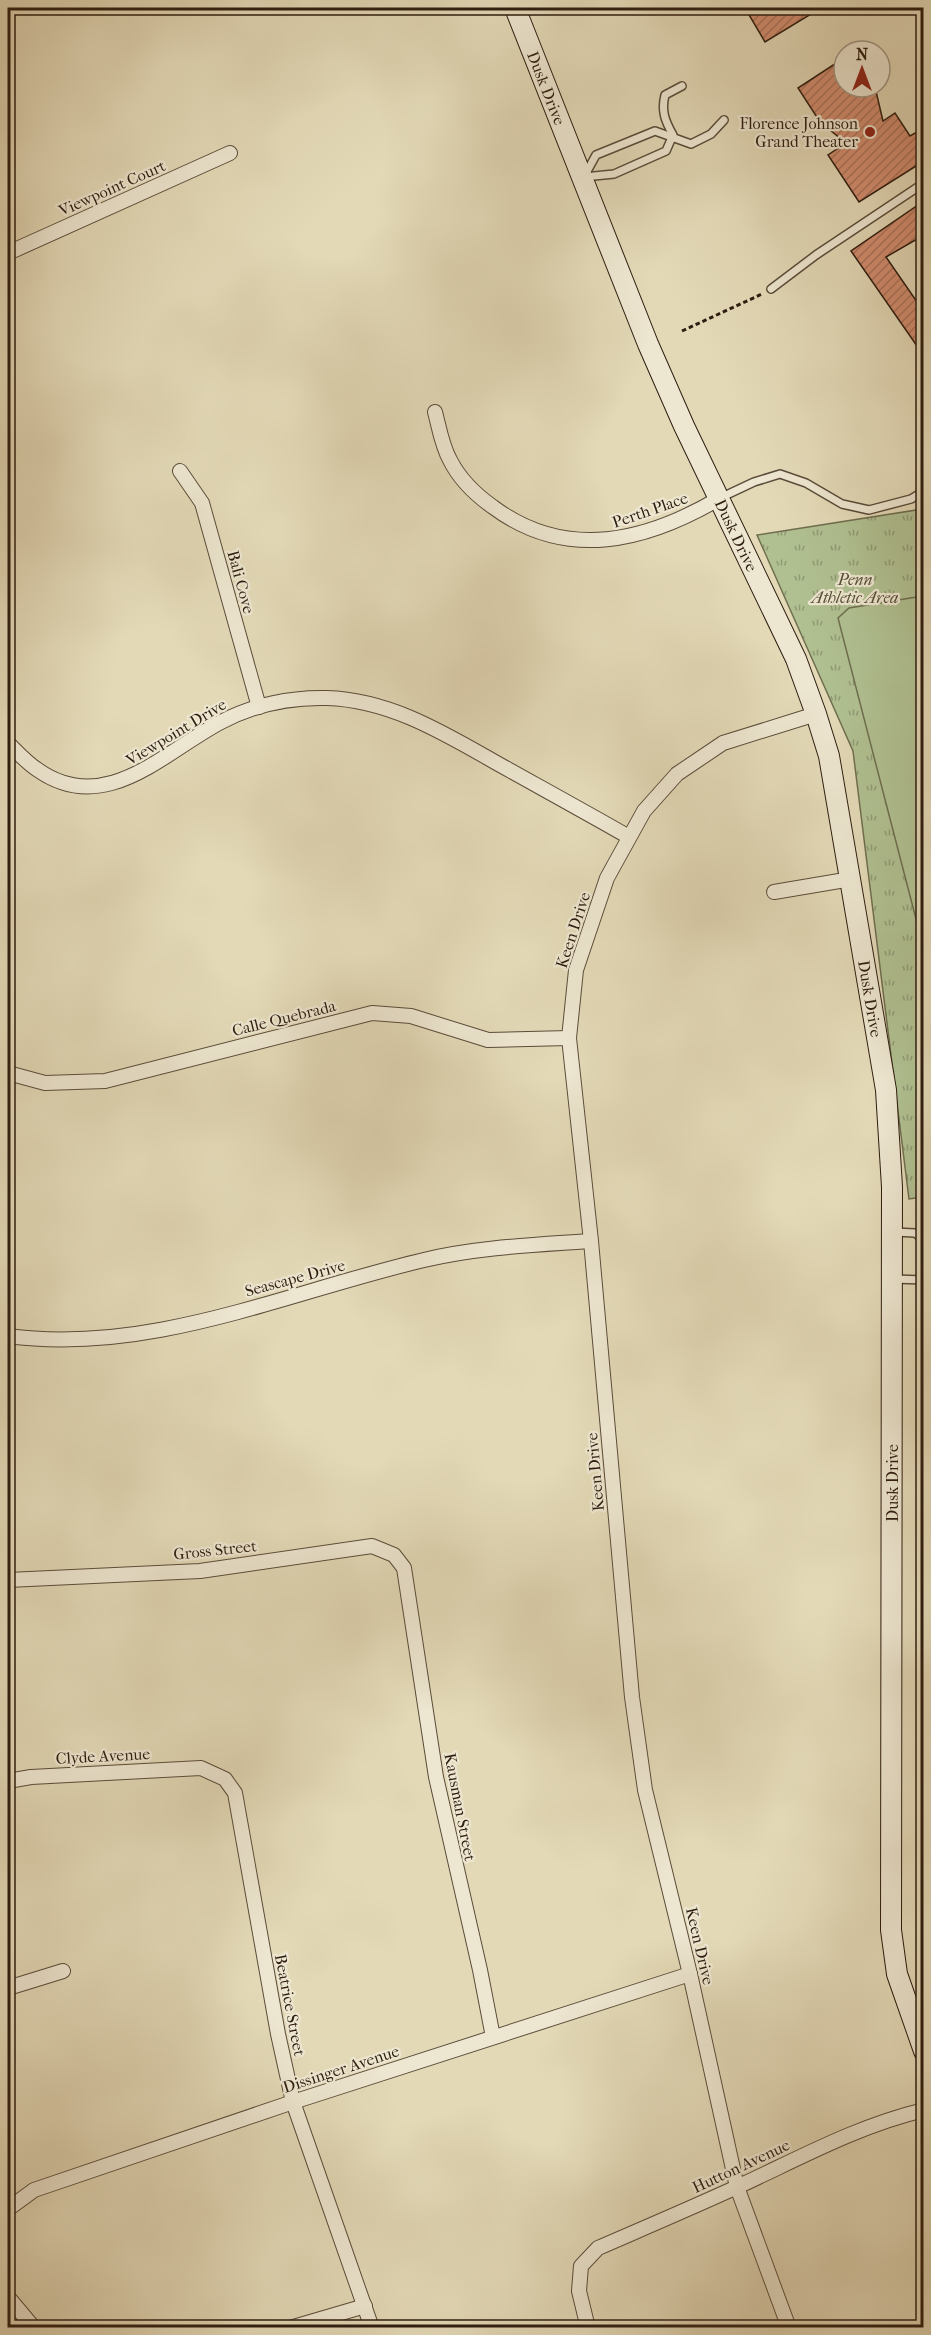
<svg xmlns="http://www.w3.org/2000/svg" width="931" height="2335" viewBox="0 0 931 2335" font-family="'IM FELL French Canon',serif">
<defs>
<pattern id="park-tufts" width="24" height="20" patternUnits="userSpaceOnUse" patternTransform="scale(1.5)"><rect width="24" height="20" fill="#b0c091"/><path d="M3 7l-1-3M5 7V3M7 7l1-3M15 17l-1-3M17 17v-4M19 17l1-3" fill="none" stroke="#909b75"/></pattern>
<pattern id="building-hatch" width="6" height="6" patternUnits="userSpaceOnUse" patternTransform="scale(1.5)"><rect width="6" height="6" fill="#d28d70"/><path d="M-1 1l2-2M0 6l6-6M5 7l2-2" fill="none" stroke="#ab735b"/></pattern>
</defs>
<rect width="100%" height="100%" fill="#e3d9b7"/>
<filter id="stains"><feTurbulence type="fractalNoise" baseFrequency=".00333" numOctaves="4"/><feColorMatrix values="0 0 0 0 .2 0 0 0 0 .09 0 0 0 0 .02 0 0 0 .5 -.17"/></filter>
<radialGradient id="worn" r=".72"><stop offset=".6" stop-color="#630" stop-opacity="0"/><stop offset="1" stop-color="#630" stop-opacity=".3"/></radialGradient>
<path fill="url(#park-tufts)" stroke="#6f6e50" stroke-width="1.5" d="M923 509V1197L909 1199 853 751 757 535Z"/>
<path fill="#b0c091" stroke="#6f6e50" stroke-width="1.5" d="M923 596H924L923 946 838 618 849 608Z"/>
<g fill="url(#building-hatch)" stroke="#2e1d10" stroke-width="1.5">
<path d="M745 8H821L765 42Z"/>
<path d="M844 58V87H875L883 121 895 113 910 136 924 128V161L859 202 828 155 846 143 820 122 798 88Z"/>
<path d="M924 201V235L886 257 924 312V356L851 251Z"/>
</g>
<g fill="none" stroke-linecap="round" stroke-linejoin="round">
<g stroke="#5b4c3a" stroke-width="10">
<g id="lane">
<path d="M585 175 596 155 655 131 691 144 711 134 724 120"/>
<path d="M584 177 614 174 666 151 673 135C665 121 661 111 665 95L682 86"/>
<path d="M771 289 816 255 924 183"/>
<path d="M720 498 754 482 780 474 806 483 842 504 869 510 911 499 924 491"/>
<path d="M894 1232 915 1233 923 1239V1280"/>
<path d="M894 1279 924 1280"/>
</g>
</g>
<g stroke="#5b4c3a" stroke-width="16">
<g id="street">
<path d="M8 253 230 153"/>
<path d="M435 412C439 427 442 446 450 460 459 478 476 495 493 507 567 562 647 541 720 498"/>
<path d="M180 471 202 503 259 707"/>
<path d="M8 743C17 752 27 763 38 770 105 817 164 752 221 722 253 705 291 697 327 698 392 700 447 735 502 766 545 790 587 813 629 837"/>
<path d="M774 892 851 879"/>
<path d="M8 1073 45 1083 105 1081 372 1013 411 1016 488 1040 569 1038"/>
<path d="M8 1336C151 1355 287 1292 424 1260 478 1247 536 1245 591 1241"/>
<path d="M8 1580 200 1571 372 1546 394 1555 404 1568 436 1777 480 1970 493 2037"/>
<path d="M8 1781 31 1777 201 1768 225 1779 235 1793 278 2034 293 2102 372 2328"/>
<path d="M8 1988 63 1971"/>
<path d="M8 2209 34 2190 293 2102 690 1974"/>
<path d="M8 2297 34 2328"/>
<path d="M290 2328 365 2306"/>
<path d="M588 2328 579 2291 581 2266 598 2248C644 2228 691 2208 737 2187 798 2159 857 2126 924 2110"/>
<path d="M789 2328 737 2187 690 1974 645 1790 632 1697 591 1241 569 1038 576 970 607 878 644 811 677 774 723 743 816 714"/>
</g>
</g>
<g stroke="#2e1d10" stroke-width="22">
<g id="secondary">
<path id="s1" d="M515 8 648 344 684 426 796 659 816 714 829 756 886 1090 892 1187 891 1930 897 1974 924 2051"/>
</g>
</g>
<path stroke="#2e1d10" stroke-width="3" stroke-dasharray="4.5 3" stroke-linecap="butt" d="M682 331 762 294"/>
<use href="#lane" stroke="#ede6d0" stroke-width="7"/>
<use href="#street" stroke="#ede6d0" stroke-width="14"/>
<use href="#secondary" stroke="#ede6d0" stroke-width="20"/>
</g>
<circle fill="#8f2418" stroke="#ede6d0" stroke-width="2" cx="870" cy="132" r="6"/>
<g text-anchor="middle" dominant-baseline="central" stroke-width="4.5" stroke-linejoin="round" paint-order="stroke">
<g font-size="16" fill="#2e1d10" stroke="#ede6d0">
<text stroke="none"><textPath href="#s1" startOffset="86">Dusk Drive</textPath></text>
<text transform="translate(112 188) rotate(-24)">Viewpoint Court</text>
<text transform="translate(650 510) rotate(-19)">Perth Place</text>
<text stroke="none"><textPath href="#s1" startOffset="572">Dusk Drive</textPath></text>
<text transform="translate(241 582) rotate(75)">Bali Cove</text>
<text transform="translate(176 732) rotate(-31)">Viewpoint Drive</text>
<text transform="translate(573 930) rotate(-72)">Keen Drive</text>
<text stroke="none"><textPath href="#s1" startOffset="1058">Dusk Drive</textPath></text>
<text transform="translate(284 1018) rotate(-14)">Calle Quebrada</text>
<text transform="translate(295 1278) rotate(-15)">Seascape Drive</text>
<text transform="translate(595 1472) rotate(-95)">Keen Drive</text>
<text transform="translate(892 1483) rotate(-90)">Dusk Drive</text>
<text transform="translate(215 1550) rotate(-6)">Gross Street</text>
<text transform="translate(103 1756) rotate(-3)">Clyde Avenue</text>
<text transform="translate(460 1807) rotate(79)">Kausman Street</text>
<text transform="translate(700 1946) rotate(77)">Keen Drive</text>
<text transform="translate(290 2005) rotate(79)">Beatrice Street</text>
<text transform="translate(341 2069) rotate(-18)">Dissinger Avenue</text>
<text transform="translate(741 2166) rotate(-25)">Hutton Avenue</text>
</g>
<g font-size="16" fill="#2e1d10" stroke="#ede6d0" text-anchor="end">
<text x="858" y="123">Florence Johnson<tspan x="858" dy="18">Grand Theater</tspan></text>
</g>
<g font-size="16" font-style="italic" fill="#554e37" stroke="#ede6d0">
<text x="855" y="579">Penn<tspan x="855" dy="18">Athletic Area</tspan></text>
</g>
</g>
<rect width="931" height="2335" fill="none" stroke="#e3d9b7" stroke-width="30"/>
<rect x="9" y="9" width="913" height="2317" fill="none" stroke="#2e1d10" stroke-width="3"/>
<rect x="15" y="15" width="901" height="2305" fill="none" stroke="#2e1d10" stroke-width="1.5"/>
<g transform="translate(862 69)"><circle r="28" fill="#ede6d0" stroke="#a19683" stroke-width="1.5"/>
<path d="M0-4.5L10 22L0 15L-10 22Z" fill="#8f2418"/>
<text y="-9" font-size="16" font-weight="bold" text-anchor="middle" fill="#2e1d10">N</text>
</g>
<rect width="100%" height="100%" filter="url(#stains)"/>
<rect width="100%" height="100%" fill="url(#worn)"/>
</svg>
